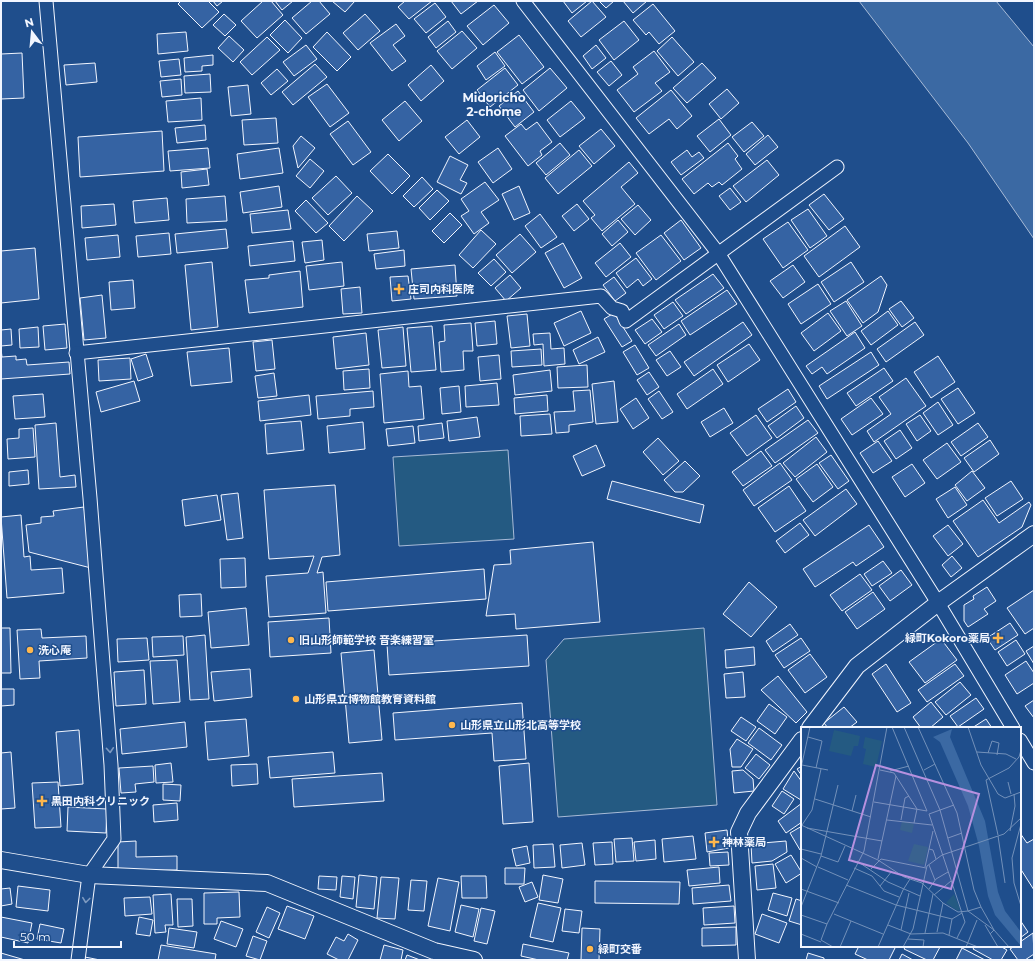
<svg xmlns="http://www.w3.org/2000/svg" width="1035" height="961" viewBox="0 0 1035 961" font-family="Montserrat,'Noto Sans JP',sans-serif">
<rect width="100%" height="100%" fill="#1f4e8c"/>
<g fill="#245a82" stroke="#a8bbd7">
<path d="M508 450 514 539 399 546 393 457Z"/>
<path d="M704 628 717 805 558 817 546 660 564 639Z"/>
</g>
<path fill="#3b69a3" stroke="#a8bbd7" d="M859 1H996L1034 47V239L968 143Z"/>
<g fill="#3563a3" stroke="#f2f6ff">
<path d="M181 1H208L219 12 202 28 178 4Z"/>
<path d="M213 1H223L217 6Z"/>
<path d="M263 1H271L283 15 257 38 241 21Z"/>
<path d="M275 1H293L282 10Z"/>
<path d="M312 1H319L330 14 306 34 292 18Z"/>
<path d="M332 1H355L345 12Z"/>
<path d="M405 1H432L409 19 398 7Z"/>
<path d="M451 1H478L461 14Z"/>
<path d="M563 1H587L572 13Z"/>
<path d="M592 1 606 17 581 37 568 21Z"/>
<path d="M599 1H614L606 8Z"/>
<path d="M623 1H647L633 13Z"/>
<path d="M435 3 446 17 426 33 414 19Z"/>
<path d="M653 4 675 31 659 44 649 32 646 35 633 20Z"/>
<path d="M494 5 509 23 483 45 467 26Z"/>
<path d="M224 14 236 25 225 36 213 25Z"/>
<path d="M365 14 380 31 358 50 343 33Z"/>
<path d="M285 20 302 38 288 53 270 35Z"/>
<path d="M448 21 456 32 436 48 428 37Z"/>
<path d="M624 21 639 40 614 60 599 40Z"/>
<path d="M396 24 405 36 393 45 406 61 392 71 370 43Z"/>
<path d="M462 31 477 48 452 69 437 51Z"/>
<path d="M186 32 188 51 158 54 157 34Z"/>
<path d="M327 32 351 57 337 71 313 47Z"/>
<path d="M519 35 544 67 522 84 497 52Z"/>
<path d="M229 36 244 50 233 62 218 48Z"/>
<path d="M267 37 280 50 252 75 240 62Z"/>
<path d="M672 37 694 62 678 76 657 51Z"/>
<path d="M306 45 317 59 294 76 283 62Z"/>
<path d="M596 45 606 58 592 69 583 56Z"/>
<path d="M654 51 670 72 655 83 662 91 634 112 617 90 638 74 633 67Z"/>
<path d="M495 52 505 66 486 80 477 66Z"/>
<path d="M22 53 24 98 1 99V54Z"/>
<path d="M213 55V65L202 66V71L185 72 184 58Z"/>
<path d="M179 59 181 75 161 77 159 61Z"/>
<path d="M611 61 622 75 609 86 597 72Z"/>
<path d="M95 63 97 82 66 85 64 65Z"/>
<path d="M702 63 716 78 687 103 673 88Z"/>
<path d="M315 64 327 77 293 105 282 92Z"/>
<path d="M431 65 444 81 421 101 408 85Z"/>
<path d="M505 68 518 85 490 107 477 90Z"/>
<path d="M550 68 567 88 539 111 523 90Z"/>
<path d="M277 69 288 81 271 95 261 83Z"/>
<path d="M210 74 211 92 185 93 184 76Z"/>
<path d="M181 79 182 95 162 97 160 81Z"/>
<path d="M327 84 349 113 330 127 308 97Z"/>
<path d="M248 85 251 114 231 116 228 87Z"/>
<path d="M727 89 739 103 721 119 709 104Z"/>
<path d="M671 90 692 116 677 129 669 119 649 134 636 118Z"/>
<path d="M518 91 534 112 515 127 499 106Z"/>
<path d="M201 98 202 120 168 122 166 101Z"/>
<path d="M405 101 422 121 399 141 382 120Z"/>
<path d="M571 101 585 118 560 137 547 120Z"/>
<path d="M276 118 278 143 244 145 242 120Z"/>
<path d="M719 119 731 135 710 152 697 136Z"/>
<path d="M467 120 480 137 459 154 445 137Z"/>
<path d="M348 121 371 152 353 165 330 134Z"/>
<path d="M537 122 552 142 540 151 542 155 528 166 505 136 521 124 526 130Z"/>
<path d="M752 122 764 136 744 152 732 137Z"/>
<path d="M205 125 206 140 177 143 175 128Z"/>
<path d="M601 129 615 146 594 164 579 146Z"/>
<path d="M162 131 164 171 80 177 78 137Z"/>
<path d="M768 135 778 147 755 165 746 154Z"/>
<path d="M301 136 315 148 298 168 293 146Z"/>
<path d="M560 143 570 155 546 175 536 163Z"/>
<path d="M728 143 738 156 735 159 742 169 722 185 719 182 712 187 708 183 694 194 682 179Z"/>
<path d="M208 148 210 168 170 171 168 151Z"/>
<path d="M279 148 283 173 240 179 237 154Z"/>
<path d="M498 148 512 169 493 183 478 162Z"/>
<path d="M579 150 592 166 558 194 545 178Z"/>
<path d="M687 150 692 157 699 152 704 158 681 175 671 162Z"/>
<path d="M388 154 410 176 392 194 370 171Z"/>
<path d="M450 156 468 165 460 180 467 183 461 194 437 182Z"/>
<path d="M310 159 324 171 310 188 296 176Z"/>
<path d="M767 160 779 175 746 202 733 186Z"/>
<path d="M629 162 638 173 621 187 635 204 602 231 591 218 595 215 583 201Z"/>
<path d="M207 169 209 185 182 188 181 172Z"/>
<path d="M336 176 352 193 328 215 312 198Z"/>
<path d="M422 177 433 189 414 207 403 196Z"/>
<path d="M485 182 499 200 481 212 489 223 474 234 461 216 469 211 461 199Z"/>
<path d="M279 186 282 207 243 213 240 192Z"/>
<path d="M519 186 530 213 514 220 502 194Z"/>
<path d="M730 188 741 202 730 210 719 196Z"/>
<path d="M437 190 449 201 430 220 419 208Z"/>
<path d="M824 194 844 219 829 230 809 205Z"/>
<path d="M225 196 227 221 187 223 186 199Z"/>
<path d="M357 196 373 211 344 241 329 226Z"/>
<path d="M167 198 169 220 135 223 133 201Z"/>
<path d="M306 200 328 223 316 233 295 211Z"/>
<path d="M114 204 116 225 82 228 81 206Z"/>
<path d="M577 204 589 219 574 231 562 216Z"/>
<path d="M638 205 651 220 635 235 621 219Z"/>
<path d="M808 209 827 236 810 248 791 220Z"/>
<path d="M288 210 291 229 252 233 250 214Z"/>
<path d="M450 213 462 225 444 243 432 231Z"/>
<path d="M540 214 557 237 541 248 525 226Z"/>
<path d="M618 220 628 232 612 246 602 234Z"/>
<path d="M681 220 701 248 684 260 664 233Z"/>
<path d="M788 222 808 250 783 268 763 239Z"/>
<path d="M845 226 860 247 819 277 804 256Z"/>
<path d="M226 229 228 248 177 253 175 234Z"/>
<path d="M481 230 496 244 473 268 459 255Z"/>
<path d="M397 231 399 248 369 251 367 234Z"/>
<path d="M169 233 171 254 138 257 136 236Z"/>
<path d="M520 234 536 252 512 273 496 255Z"/>
<path d="M118 235 120 257 87 260 85 238Z"/>
<path d="M661 235 681 261 656 280 636 253Z"/>
<path d="M322 240 324 260 305 263 302 242Z"/>
<path d="M293 241 295 261 250 266 248 246Z"/>
<path d="M563 243 582 278 564 288 545 253Z"/>
<path d="M620 243 631 257 606 277 595 263Z"/>
<path d="M35 248 39 299 1 303V251Z"/>
<path d="M404 250 405 266 376 269 374 254Z"/>
<path d="M636 258 652 279 643 286 638 279 627 288 616 273Z"/>
<path d="M494 259 506 272 491 286 478 273Z"/>
<path d="M212 262 218 327 191 330 185 265Z"/>
<path d="M342 262 344 286 309 290 306 266Z"/>
<path d="M851 262 864 282 834 302 821 282Z"/>
<path d="M455 265 457 296 414 299 411 269Z"/>
<path d="M793 265 805 282 783 298 770 281Z"/>
<path d="M300 271 303 307 249 313 245 280 269 278V275Z"/>
<path d="M713 274 724 288 686 314 675 300Z"/>
<path d="M510 275 521 288 506 301 495 288Z"/>
<path d="M408 276 411 299 392 301 390 277Z"/>
<path d="M881 276 887 285 878 312 863 323 847 300Z"/>
<path d="M614 277 626 293 615 301 603 285Z"/>
<path d="M133 280 135 308 111 310 109 282Z"/>
<path d="M818 284 831 304 801 324 788 304Z"/>
<path d="M360 287 362 313 343 314 341 289Z"/>
<path d="M727 290 737 304 690 335 681 321Z"/>
<path d="M102 295 106 338 84 340 80 298Z"/>
<path d="M846 301 862 326 847 336 830 311Z"/>
<path d="M901 301 914 318 902 327 889 309Z"/>
<path d="M673 302 683 316 664 329 654 315Z"/>
<path d="M581 311 591 333 564 346 554 323Z"/>
<path d="M888 311 898 325 871 345 861 331Z"/>
<path d="M614 313 632 341 622 347 604 319Z"/>
<path d="M828 313 841 331 814 351 801 333Z"/>
<path d="M527 314 530 346 511 348 507 316Z"/>
<path d="M652 319 662 332 645 344 635 330Z"/>
<path d="M495 321 497 344 477 346 475 323Z"/>
<path d="M743 322 752 335 694 376 684 362Z"/>
<path d="M915 322 924 335 886 362 877 349Z"/>
<path d="M471 323 473 351H463L464 370 441 372 439 342 445 341 444 325Z"/>
<path d="M65 324 67 348 45 350 43 326Z"/>
<path d="M679 324 686 335 656 356 648 345Z"/>
<path d="M432 326 436 370 411 372 407 328Z"/>
<path d="M38 327 39 347 20 348 19 329Z"/>
<path d="M403 327 406 366 382 368 378 330Z"/>
<path d="M11 329 12 345 1 346V330Z"/>
<path d="M855 332 865 348 827 374 822 367 812 374 806 366Z"/>
<path d="M366 333 369 365 336 369 333 337Z"/>
<path d="M550 333 551 349 564 348 565 364 544 366 543 344 534 345 533 334Z"/>
<path d="M598 337 605 352 579 364 573 350Z"/>
<path d="M272 340 275 369 256 371 253 342Z"/>
<path d="M749 344 760 360 728 382 717 365Z"/>
<path d="M635 345 649 368 637 375 623 352Z"/>
<path d="M229 348 232 382 191 386 187 352Z"/>
<path d="M1 349 2 357 16 356V360L26 359 27 365 69 362 70 374 1 379Z"/>
<path d="M541 349 542 365 512 367 511 351Z"/>
<path d="M670 351 681 367 667 376 656 360Z"/>
<path d="M871 352 879 365 827 399 819 386Z"/>
<path d="M146 354 153 376 138 381 131 359Z"/>
<path d="M499 355 501 379 480 381 478 357Z"/>
<path d="M938 356 955 382 931 398 914 372Z"/>
<path d="M130 358 131 379 99 381 98 360Z"/>
<path d="M587 365 588 387 558 388 557 367Z"/>
<path d="M884 368 893 381 856 406 847 393Z"/>
<path d="M369 369 370 388 344 390 343 371Z"/>
<path d="M713 369 723 384 687 409 677 394Z"/>
<path d="M550 370 552 391 515 395 513 375Z"/>
<path d="M408 371 409 387 421 386 424 419 384 423 380 374Z"/>
<path d="M649 372 659 387 647 395 637 380Z"/>
<path d="M274 373 277 396 258 398 255 376Z"/>
<path d="M906 378 926 406 874 442 867 431 891 414 879 397Z"/>
<path d="M134 381 140 401 101 412 96 392Z"/>
<path d="M614 381 618 422 596 424 592 384Z"/>
<path d="M497 383 499 405 466 407 465 386Z"/>
<path d="M459 386 461 412 442 414 440 388Z"/>
<path d="M958 388 975 413 958 424 941 399Z"/>
<path d="M788 389 796 402 767 422 758 409Z"/>
<path d="M590 390 593 422 569 425V432L556 433 554 412 575 411 573 391Z"/>
<path d="M373 391 374 407 350 409V416L318 419 316 396Z"/>
<path d="M659 391 673 412 662 419 648 399Z"/>
<path d="M43 394 45 417 15 419 13 396Z"/>
<path d="M309 395 311 415 260 421 258 401Z"/>
<path d="M547 395 548 411 515 414 514 398Z"/>
<path d="M636 398 649 418 633 429 620 409Z"/>
<path d="M871 398 883 414 852 435 841 419Z"/>
<path d="M938 402 953 425 938 435 923 413Z"/>
<path d="M796 406 804 418 777 438 768 426Z"/>
<path d="M724 408 733 423 710 437 701 422Z"/>
<path d="M550 414 552 434 521 436 520 416Z"/>
<path d="M756 415 772 438 747 456 730 433Z"/>
<path d="M920 415 931 431 917 441 906 424Z"/>
<path d="M477 417 480 437 449 441 447 421Z"/>
<path d="M808 420 818 433 775 463 765 450Z"/>
<path d="M301 421 304 450 267 454 265 424Z"/>
<path d="M363 422 365 449 329 453 327 426Z"/>
<path d="M56 423 60 477 75 475 76 487 39 489 35 425Z"/>
<path d="M442 423 444 438 419 441 418 426Z"/>
<path d="M978 423 988 437 961 456 951 442Z"/>
<path d="M413 426 415 443 388 446 386 429Z"/>
<path d="M33 428 35 457 8 459 7 439 19 438V429Z"/>
<path d="M900 430 912 448 896 459 884 441Z"/>
<path d="M816 437 827 452 795 477 783 463Z"/>
<path d="M658 438 679 461 663 475 643 452Z"/>
<path d="M990 440 999 454 974 472 964 458Z"/>
<path d="M878 441 892 461 873 473 860 453Z"/>
<path d="M947 443 961 462 937 479 923 460Z"/>
<path d="M596 445 605 466 582 476 573 456Z"/>
<path d="M761 451 772 466 743 486 732 472Z"/>
<path d="M831 455 849 481 838 489 819 463Z"/>
<path d="M685 461 700 476 683 492H675L664 480Z"/>
<path d="M780 463 792 480 754 506 743 490Z"/>
<path d="M817 464 833 487 813 502 796 479Z"/>
<path d="M912 464 925 483 905 497 892 477Z"/>
<path d="M28 470 29 484 9 486V472Z"/>
<path d="M972 471 985 488 967 501 955 485Z"/>
<path d="M612 481 704 505 700 523 607 499Z"/>
<path d="M1011 481 1023 499 997 516 985 498Z"/>
<path d="M335 485 340 555 322 557 317 573 323 572 326 613 269 617 266 576 308 573 314 556 269 559 264 490Z"/>
<path d="M789 486 806 511 775 532 758 508Z"/>
<path d="M955 487 967 505 948 518 936 499Z"/>
<path d="M846 489 857 504 815 536 803 520Z"/>
<path d="M238 493 243 538 227 540 221 495Z"/>
<path d="M217 495 221 520 185 526 182 500Z"/>
<path d="M983 500 999 523 1029 502 1031 505 1022 527 978 557 953 521Z"/>
<path d="M84 507 91 568 29 552 26 525 41 523V517L54 516 53 511Z"/>
<path d="M21 515 24 557 30 556 31 570 62 568 64 593 7 598 1 517Z"/>
<path d="M800 523 809 535 785 553 776 541Z"/>
<path d="M869 525 884 547 856 566 853 562 815 587 803 569Z"/>
<path d="M948 525 963 544 948 556 933 536Z"/>
<path d="M593 542 600 622 516 629 515 614 486 616 494 565 511 564 510 550Z"/>
<path d="M952 556 962 568 951 577 942 565Z"/>
<path d="M245 558 246 587 221 588 220 559Z"/>
<path d="M883 561 892 573 872 586 864 574Z"/>
<path d="M484 569 486 599 328 611 326 582Z"/>
<path d="M901 570 912 585 890 601 879 586Z"/>
<path d="M860 574 872 590 842 611 830 595Z"/>
<path d="M749 582 777 607 751 637 723 614Z"/>
<path d="M987 587 996 601 984 609 988 614 968 627 964 621V605L974 599 973 596Z"/>
<path d="M1034 590V628L1025 634 1007 608Z"/>
<path d="M873 592 885 609 857 629 845 612Z"/>
<path d="M201 594 202 616 180 617 179 595Z"/>
<path d="M246 608 249 645 211 648 208 612Z"/>
<path d="M329 618 331 653 270 657 268 622Z"/>
<path d="M1010 623 1018 635 995 650 987 638Z"/>
<path d="M790 624 798 635 773 652 766 641Z"/>
<path d="M1 628H10L11 673H1Z"/>
<path d="M41 629 42 638 86 636 87 658 39 661 40 678 20 679 17 630Z"/>
<path d="M205 635 209 699 190 700 186 637Z"/>
<path d="M527 635 529 666 389 675 387 644Z"/>
<path d="M183 636 184 655 153 657 152 637Z"/>
<path d="M147 638 149 660 118 662 117 639Z"/>
<path d="M801 638 810 651 784 668 775 655Z"/>
<path d="M941 639 957 660 925 683 909 662Z"/>
<path d="M1016 640 1025 654 1007 666 998 652Z"/>
<path d="M1034 646V664L1026 651Z"/>
<path d="M754 647 755 665 726 668 725 650Z"/>
<path d="M374 650 382 740 349 743 341 653Z"/>
<path d="M810 654 827 677 805 693 788 670Z"/>
<path d="M177 660 180 702 153 704 150 661Z"/>
<path d="M1026 661 1034 673V683L1017 694 1005 675Z"/>
<path d="M886 664 911 703 897 712 872 674Z"/>
<path d="M955 664 964 676 927 702 918 690Z"/>
<path d="M250 669 252 697 214 701 211 672Z"/>
<path d="M144 670 146 704 116 706 114 672Z"/>
<path d="M743 672 745 697 726 698 724 674Z"/>
<path d="M778 676 807 712 796 723 761 690Z"/>
<path d="M960 682 971 695 946 715 935 702Z"/>
<path d="M1 689H14V705L1 706Z"/>
<path d="M976 698 984 709 958 727 950 716Z"/>
<path d="M1034 700V718L1025 706Z"/>
<path d="M931 702 943 717 930 728H921L913 717Z"/>
<path d="M522 703 526 759 494 761 492 733 395 740 393 713Z"/>
<path d="M769 704 787 717 775 734 757 721Z"/>
<path d="M844 707 857 722 849 728H828L824 723Z"/>
<path d="M741 717 756 727 746 741 731 731Z"/>
<path d="M246 719 249 756 208 760 205 722Z"/>
<path d="M986 719 992 728H972Z"/>
<path d="M185 722 187 747 122 754 120 729Z"/>
<path d="M759 728 782 745 771 760 748 743Z"/>
<path d="M79 730 83 784 60 786 56 732Z"/>
<path d="M737 739 753 749 741 767H732L730 749Z"/>
<path d="M11 752 15 808 1 809V753Z"/>
<path d="M333 752 335 773 270 778 268 757Z"/>
<path d="M756 754 770 765 759 779 745 768Z"/>
<path d="M171 763 173 782 156 783 155 765Z"/>
<path d="M529 763 533 822 503 824 499 766Z"/>
<path d="M257 764 258 784 232 786 231 765Z"/>
<path d="M153 766 154 782 135 784 136 792 121 793 119 768Z"/>
<path d="M802 766V776L797 769Z"/>
<path d="M743 770 753 779 754 791 734 793 732 771Z"/>
<path d="M794 771 802 782 801 800 783 789Z"/>
<path d="M382 773 384 801 294 807 292 779Z"/>
<path d="M58 782 61 827 35 828 32 783Z"/>
<path d="M163 784 181 785 180 801 163 800Z"/>
<path d="M782 791 794 799 784 814 772 806Z"/>
<path d="M177 803 178 820 154 822 153 805Z"/>
<path d="M802 803V822L786 833 778 821Z"/>
<path d="M68 807 107 809 106 833 67 831Z"/>
<path d="M802 826V849L800 850 790 833Z"/>
<path d="M727 830 729 848 707 852 705 833Z"/>
<path d="M1020 833 1027 843 1034 839V890L1020 868Z"/>
<path d="M693 836 696 859 664 862 662 839Z"/>
<path d="M632 838 634 861 616 862 614 839Z"/>
<path d="M655 840 656 859 636 861 634 842Z"/>
<path d="M136 841V857L177 856V870L118 871V842Z"/>
<path d="M786 841 787 852 772 861 752 863 751 844Z"/>
<path d="M612 842 613 864 595 865 593 843Z"/>
<path d="M582 843 585 865 562 868 560 845Z"/>
<path d="M553 844 555 867 534 868 533 845Z"/>
<path d="M527 846 530 863 516 866 512 849Z"/>
<path d="M728 852 729 865 710 866 709 853Z"/>
<path d="M791 855 802 873 786 883 775 864Z"/>
<path d="M773 864 776 888 757 890 755 866Z"/>
<path d="M719 867 720 883 689 886 687 870Z"/>
<path d="M505 868H525L524 884H505Z"/>
<path d="M359 875 377 877 374 909 356 907Z"/>
<path d="M543 875 563 879 558 903 539 900Z"/>
<path d="M319 876 337 877 336 890 318 889Z"/>
<path d="M342 876 355 877 353 899 340 897Z"/>
<path d="M461 876H486L487 898H462Z"/>
<path d="M381 877 399 878 395 919 377 918Z"/>
<path d="M438 878 459 882 450 931 428 926Z"/>
<path d="M411 880 427 881 424 911 408 910Z"/>
<path d="M595 881 680 882 679 904 595 903Z"/>
<path d="M532 882 538 897 525 902 519 887Z"/>
<path d="M729 885 731 901 693 904 692 888Z"/>
<path d="M18 886 50 890 48 911 16 907Z"/>
<path d="M10 888 12 904 1 906V889Z"/>
<path d="M239 892 240 917 217 918V924H204V893Z"/>
<path d="M773 893 792 898 787 916 768 910Z"/>
<path d="M171 894 173 925H165L166 932 155 933 153 895Z"/>
<path d="M150 897 152 914 125 916 124 898Z"/>
<path d="M177 899H192L193 926 178 927Z"/>
<path d="M796 899 802 901V925L789 921Z"/>
<path d="M538 903 561 908 553 942 530 937Z"/>
<path d="M461 905 479 909 473 937 455 932Z"/>
<path d="M287 906 314 916 305 939 278 929Z"/>
<path d="M734 906 735 923 704 925 703 908Z"/>
<path d="M267 907 280 913 269 938 256 932Z"/>
<path d="M481 908 495 911 487 944 474 941Z"/>
<path d="M565 909 582 911 579 933 562 931Z"/>
<path d="M762 914 787 923 779 943 755 934Z"/>
<path d="M1 917 32 923 28 943 1 937Z"/>
<path d="M139 917 153 920 150 936 136 934Z"/>
<path d="M1020 920 1028 932 1020 938Z"/>
<path d="M221 921 243 929 236 947 214 939Z"/>
<path d="M40 924 64 929 61 943 37 939Z"/>
<path d="M736 927V945L702 946V928Z"/>
<path d="M169 928 197 932 194 948 167 944Z"/>
<path d="M582 928 600 929 599 960H581Z"/>
<path d="M1033 933 1034 954 1025 960H1018L1010 949 1015 946H1020V942Z"/>
<path d="M348 934 358 940 348 960H339L327 954 336 937 344 941Z"/>
<path d="M253 936 267 941 260 960 246 956Z"/>
<path d="M523 944 569 953 567 960H539L521 956Z"/>
<path d="M161 945 216 954 215 960H158Z"/>
<path d="M384 945 403 950 401 960H380Z"/>
<path d="M859 946H896L889 960H868L855 954Z"/>
<path d="M906 946H938L940 947 933 960H927L904 949Z"/>
<path d="M975 946H1000L1007 950 1001 960H993L973 949Z"/>
<path d="M962 948 985 960H956Z"/>
<path d="M1 953 25 960H1Z"/>
<path d="M808 953 824 958V960H806Z"/>
<path d="M902 954 913 960H899Z"/>
<path d="M407 955 420 960H405Z"/>
<path d="M85 957 100 960H85Z"/>
</g>
<g fill="none" stroke-linecap="round" stroke-linejoin="round">
<g stroke="#f2f6ff" stroke-width="15">
<g id="minor">
<path d="M46 1 90 498 111 765 114 839 89 875 78 960"/>
<path d="M523 1 718 253 938 603 1013 728"/>
<path d="M76 353 601 296 612 308 622 311 626 321 837 167"/>
<path d="M1020 740 1034 763"/>
</g>
</g>
<g stroke="#f2f6ff" stroke-width="18">
<g id="tertiary">
<path d="M810 728 857 666 938 603 1034 534"/>
<path d="M1 860 89 875 267 883 434 951 474 960"/>
<path d="M747 960 739 832 748 813 802 740"/>
</g>
</g>
<use href="#minor" stroke="#1f4e8c" stroke-width="13"/>
<use href="#tertiary" stroke="#1f4e8c" stroke-width="16"/>
</g>
<defs><path id="oneway-chevron" d="M-2-3.5L2.5 0L-2 3.5" fill="none" stroke-width="1.6" stroke-linecap="round" stroke-linejoin="round"/></defs>
<g stroke="#7e9ac0">
<use href="#oneway-chevron" transform="translate(110 750) rotate(86)"/>
<use href="#oneway-chevron" transform="translate(86 900) rotate(97)"/>
</g>
<g fill="#ffb74d" stroke="#1f4e8c" stroke-width="1.5">
<path d="M397 283h4v4h4v4h-4v4h-4v-4h-4v-4h4z"/>
<path d="M996 632h4v4h4v4h-4v4h-4v-4h-4v-4h4z"/>
<circle cx="291" cy="640" r="4"/>
<circle cx="30" cy="650" r="4"/>
<circle cx="296" cy="699" r="4"/>
<circle cx="452" cy="725" r="4"/>
<path d="M40 795h4v4h4v4h-4v4h-4v-4h-4v-4h4z"/>
<path d="M712 836h4v4h4v4h-4v4h-4v-4h-4v-4h4z"/>
<circle cx="590" cy="949" r="4"/>
</g>
<g text-anchor="middle" dominant-baseline="central" stroke-width="3" stroke-linejoin="round" paint-order="stroke">
<g font-size="11" font-weight="bold" fill="#f2f6ff" stroke="#1f4e8c" text-anchor="start">
<text x="408" y="289">庄司内科医院</text>
<text x="990" y="638" text-anchor="end">緑町Kokoro薬局</text>
<text x="299" y="640">旧山形師範学校 音楽練習室</text>
<text x="38" y="650">洗心庵</text>
<text x="304" y="699">山形県立博物館教育資料館</text>
<text x="460" y="725">山形県立山形北高等学校</text>
<text x="51" y="801">黒田内科クリニック</text>
<text x="722" y="842">神林薬局</text>
<text x="598" y="949">緑町交番</text>
</g>
<g font-size="12" font-weight="bold" fill="#f2f6ff" stroke="#1f4e8c">
<text x="494" y="97">Midoricho<tspan x="494" dy="14">2-chome</tspan></text>
</g>
</g>
<g transform="translate(801 727)">
<rect width="220" height="220" fill="#1f4e8c"/>
<path d="M33 3 59 9 57 19H53L50 29 28 24ZM64 10 81 14 75 40 62 37 65 22 62 21ZM101 94 113 97 111 106 99 103ZM113 117 127 120 123 138 107 134ZM153 167 159 182 157 184 145 176Z" fill="#245a82"/>
<path d="M151 2 149 10 184 94 197 165 204 184 220 205V219L194 188 187 169 178 119 167 79 139 15 132 10Z" fill="#3b69a3"/>
<path fill="none" stroke="#7391ba" stroke-width="1" d="M91 0 126 84M103 0 139 83 167 184 180 180M117 0 156 86 173 163 180 180 193 203 208 220M167 0 180 38 197 67 204 71 220 65M7 10 21 14 15 41M176 25 205 27 215 32M187 26 191 14 198 16 196 28M1 38 27 43M0 41 9 0M79 43 93 46 116 82M123 43 134 37M89 44 108 39M207 55 210 67M14 72 70 90M73 75 126 84M51 84 55 68M128 87 161 186M128 87 153 78M86 93 131 98M100 93 104 71 108 69M113 96 116 82M220 97 211 131 213 156 220 179M0 98 77 133 103 150 121 156 142 176 157 185 167 184 193 203 189 207M1 98 11 83 20 42M6 101 81 114M209 104 214 79 213 67M197 108 185 53 208 41 218 30 220 23M197 109 204 156M147 111 161 106M0 122 20 127M128 122 132 123 135 132M20 129 37 135 44 119M0 131 16 140M77 132 95 49M56 134 87 155 119 169M128 138 134 153M17 140 47 153M124 140 132 104M53 141 71 149 83 164 98 170M70 142 80 132 125 141M45 158 95 178 151 192M79 159 91 144M0 162 38 176M128 162 135 152 147 145M102 163 109 152M133 168 150 154M0 180 20 129 37 58M33 187 82 207M0 188 26 197 20 213 32 220M26 197 63 124 86 0M87 198 110 207 142 206 177 220M184 198 197 220M100 203 108 166M136 205 142 176M124 206 132 167M0 207 20 215M148 208 151 192 161 186 164 195 156 211M107 212 123 213 122 220M39 220 50 194M77 220 102 163M102 220 112 202 126 139 141 128 203 107 220 91M165 220 176 193"/>
<path fill="#b691df" fill-opacity="0.15" stroke="#b691df" stroke-width="2" d="M75 38 178 67 150 162 48 133Z"/>
<rect width="220" height="220" fill="none" stroke="#f2f6ff" stroke-width="2"/>
</g>
<rect width="1035" height="961" fill="none" stroke="#f2f6ff" stroke-width="4"/>
<g transform="translate(32 32) rotate(344)" stroke="#1f4e8c" stroke-width="3" paint-order="stroke">
<path d="M0-3L7 15L0 10L-7 15Z" fill="#f2f6ff"/>
<text y="-6" font-size="11" font-weight="bold" text-anchor="middle" fill="#f2f6ff">N</text>
</g>
<path d="M14 941v6h107v-6" fill="none" stroke="#f2f6ff" stroke-width="2"/>
<text x="20" y="941" font-size="12" fill="#f2f6ff" stroke="#1f4e8c" stroke-width="3" paint-order="stroke">50 m</text>
</svg>
